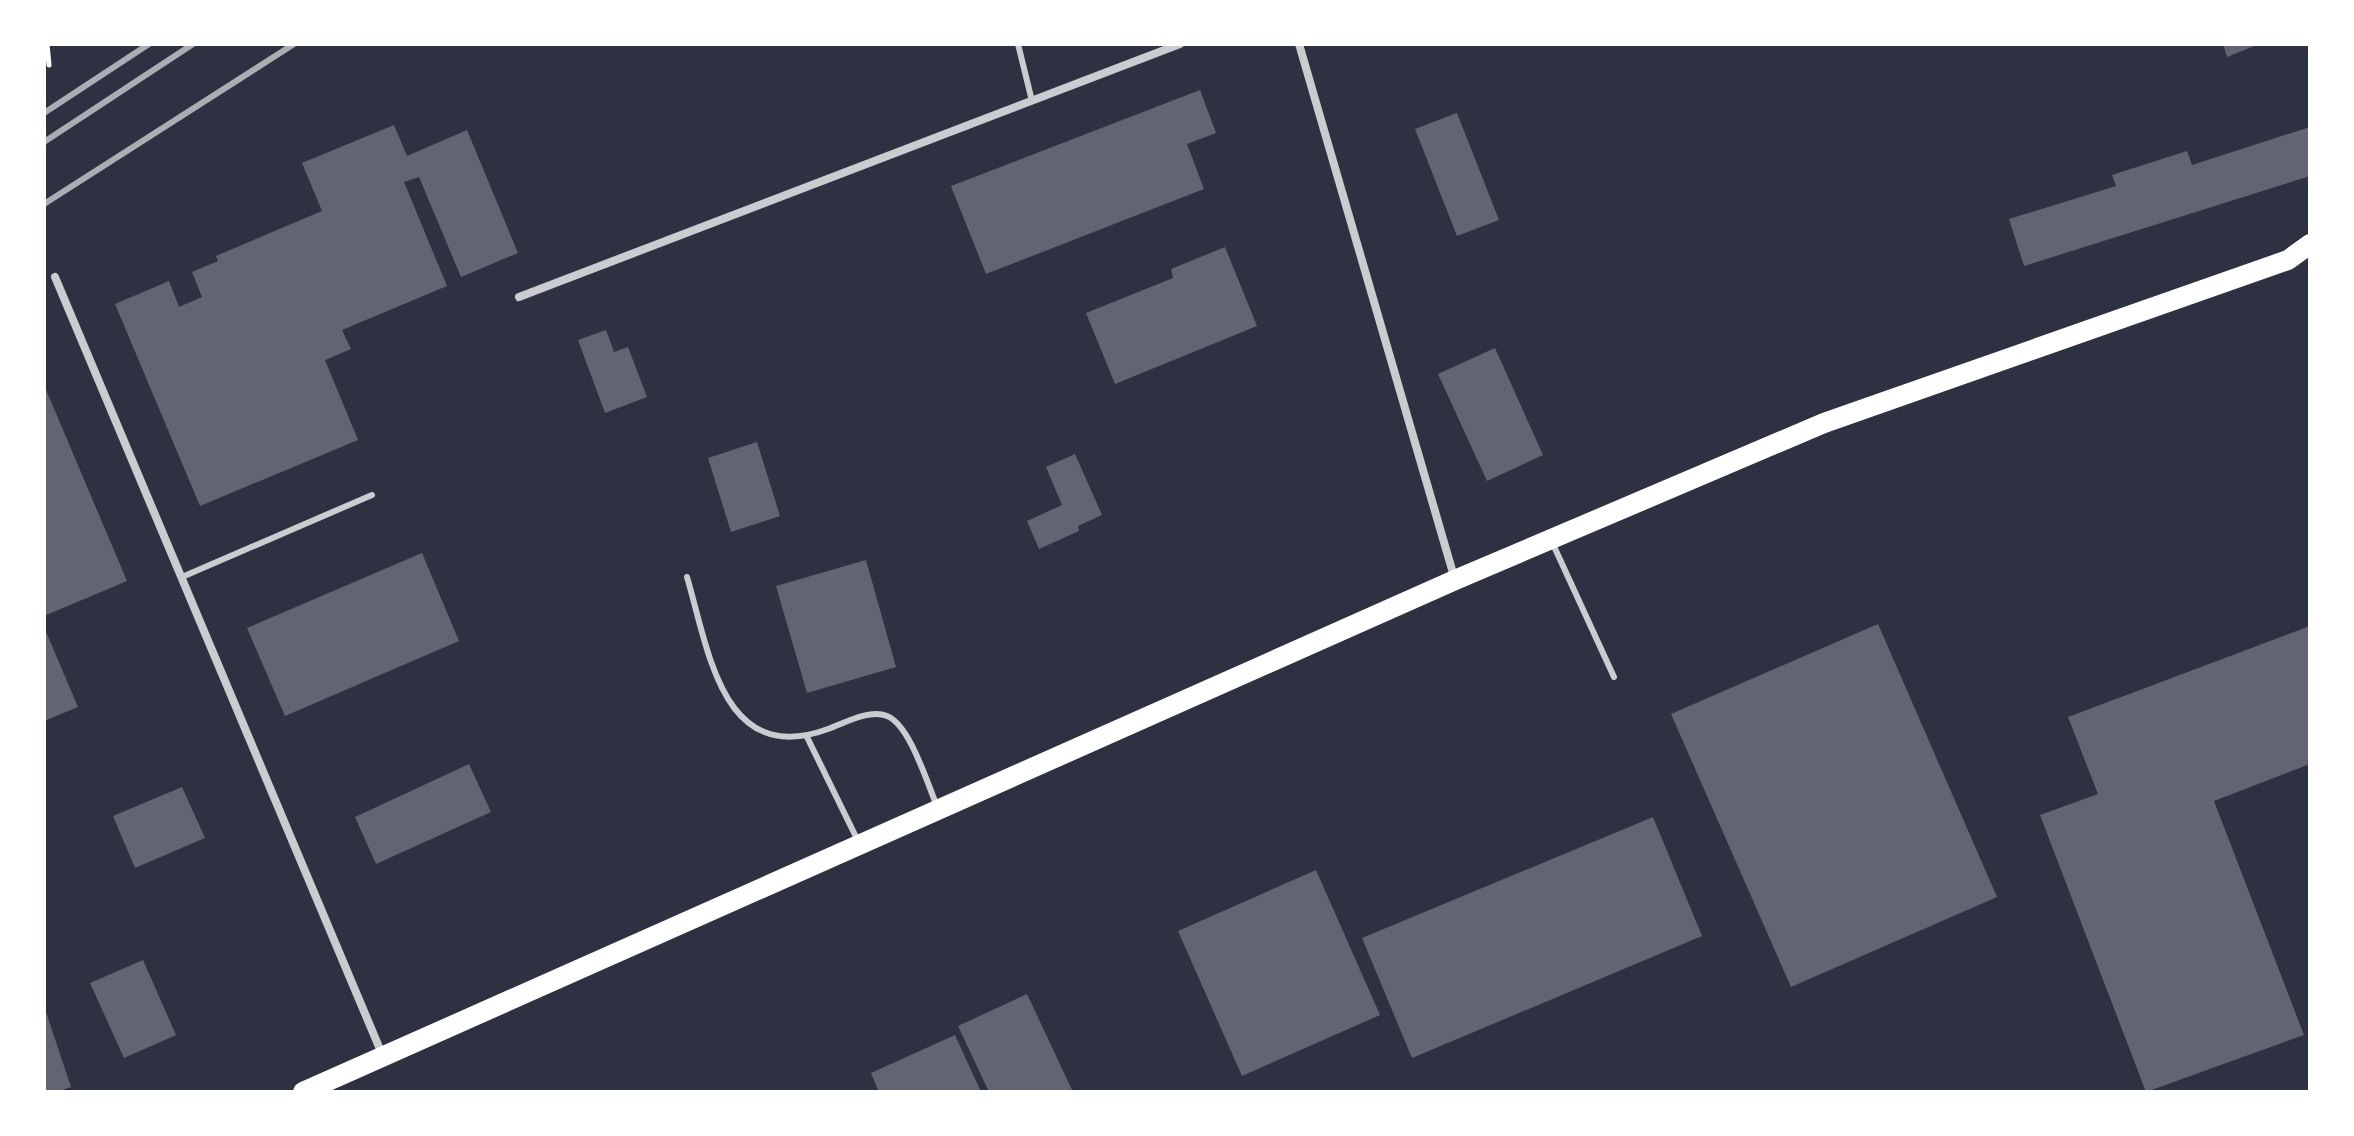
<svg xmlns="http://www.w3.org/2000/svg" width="2354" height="1136" viewBox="0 0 2354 1136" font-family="Ubuntu,sans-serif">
<rect width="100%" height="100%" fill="#2d3142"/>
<g fill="#626471">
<path d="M2223 44H2259L2227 57Z"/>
<path d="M1200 90 1216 133 1187 144 1204 189 986 274 951 186Z"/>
<path d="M1457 113 1499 220 1457 236 1415 129Z"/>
<path d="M394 125 407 156 467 130 518 253 461 277 419 177 404 182 447 286 342 330 351 349 325 360 358 440 200 506 115 304 169 281 179 307 202 297 192 272 218 261 216 256 322 211 302 163Z"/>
<path d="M2310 127V176L2024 266 2009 219 2116 186 2112 175 2187 151 2192 165Z"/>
<path d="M1225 247 1257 326 1115 384 1086 313 1173 278 1171 269Z"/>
<path d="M606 330 614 352 628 347 647 397 605 413 578 340Z"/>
<path d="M1495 348 1543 455 1487 481 1438 374Z"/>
<path d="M44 385 127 581 44 616Z"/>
<path d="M757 442 780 516 731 532 708 458Z"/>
<path d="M1075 454 1102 515 1078 526 1079 531 1039 549 1027 521 1062 505 1046 467Z"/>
<path d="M422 553 459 641 285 716 247 628Z"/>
<path d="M866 560 896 667 807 693 776 586Z"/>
<path d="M1878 624 1997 897 1791 987 1671 714Z"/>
<path d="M2310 626V764L2214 801 2304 1035 2146 1092 2040 815 2098 794 2068 717Z"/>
<path d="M44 627 78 707 44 721Z"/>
<path d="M469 764 491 812 376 864 355 817Z"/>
<path d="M182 787 205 838 135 868 113 816Z"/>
<path d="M1653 817 1702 936 1412 1058 1362 938Z"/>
<path d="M1316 870 1380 1015 1242 1076 1178 931Z"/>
<path d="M143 960 176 1035 124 1058 90 983Z"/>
<path d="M1027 994 1073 1092H989L958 1026Z"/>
<path d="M44 1006 71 1087 57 1092H44Z"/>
<path d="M955 1035 981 1092H879L871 1073Z"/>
</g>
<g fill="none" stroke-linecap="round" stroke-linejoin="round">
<path stroke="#fff" stroke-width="5" d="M47 44 49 65"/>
<g stroke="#caccd0" stroke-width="6">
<path d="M1018 44 1032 101"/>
<path d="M1552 542 1614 677"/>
<path d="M182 577 372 495"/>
<path d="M687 577C709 651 722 768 828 729 845 723 869 709 887 716 910 725 927 783 937 806"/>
<path d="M807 737 858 841"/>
</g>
<g stroke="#caccd0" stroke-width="8">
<path d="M1299 44 1455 580"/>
<path d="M55 277 382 1054"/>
<path d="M519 297 1180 44"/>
</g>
<path stroke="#fff" stroke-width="20" d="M303 1092 1455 580 1824 423 2288 260 2310 244"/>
<g stroke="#abadb3" stroke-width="6">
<path d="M44 113 149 44"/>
<path d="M44 142 193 44"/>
<path d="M44 204 294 44"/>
</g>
</g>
<rect width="2354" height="1136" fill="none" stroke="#ffffff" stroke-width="92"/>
</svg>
